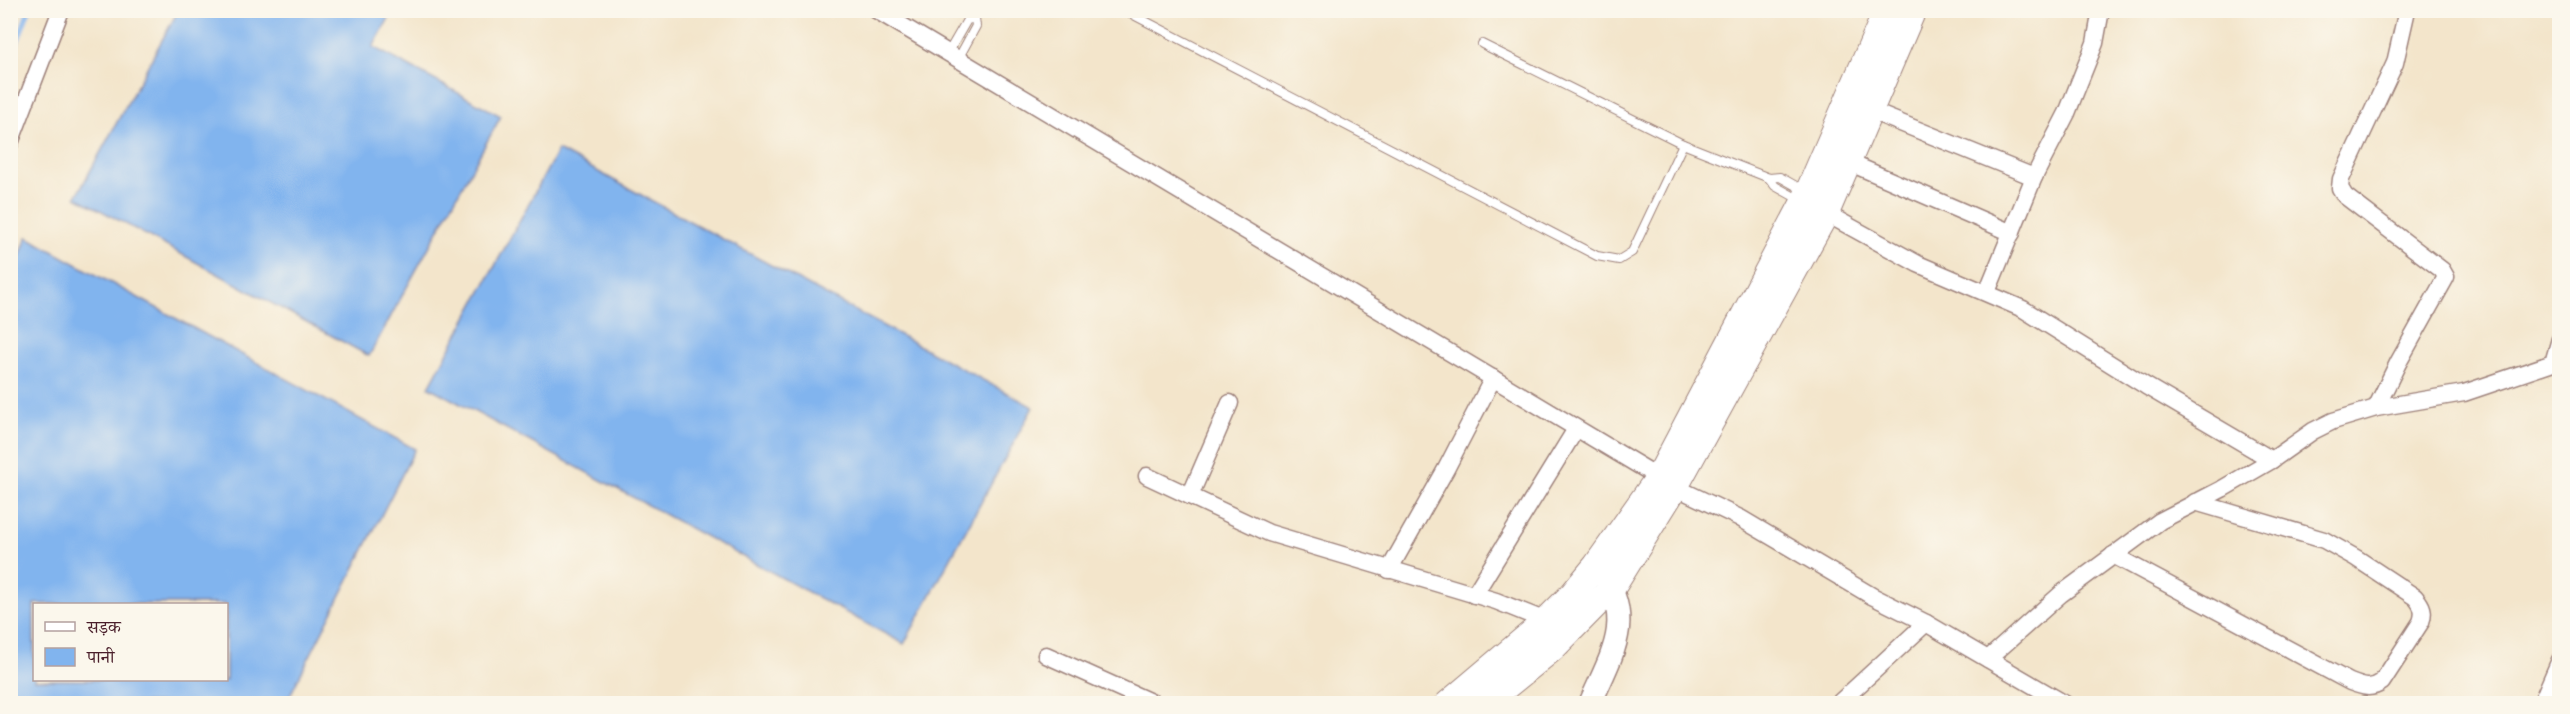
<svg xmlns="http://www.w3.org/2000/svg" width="2570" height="714" viewBox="0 0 2570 714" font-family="'Sorts Mill Goudy','Noto Serif Devanagari',serif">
<rect width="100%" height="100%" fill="#fbf7ec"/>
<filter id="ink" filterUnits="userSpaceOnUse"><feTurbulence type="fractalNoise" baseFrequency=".0167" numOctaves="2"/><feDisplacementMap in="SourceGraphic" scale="12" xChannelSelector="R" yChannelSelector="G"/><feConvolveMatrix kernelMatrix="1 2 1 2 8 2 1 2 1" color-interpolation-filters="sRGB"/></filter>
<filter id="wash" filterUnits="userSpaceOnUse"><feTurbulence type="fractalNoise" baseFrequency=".008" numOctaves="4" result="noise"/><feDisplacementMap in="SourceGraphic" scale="24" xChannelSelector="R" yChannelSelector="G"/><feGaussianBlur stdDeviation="1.35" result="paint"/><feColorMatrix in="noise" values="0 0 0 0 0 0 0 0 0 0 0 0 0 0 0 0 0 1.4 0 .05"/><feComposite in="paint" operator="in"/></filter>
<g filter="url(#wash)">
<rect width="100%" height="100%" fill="#f3e5cb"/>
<g fill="#81b4ee" stroke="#666a8c" stroke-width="1.5" fill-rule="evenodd">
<path d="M178 11H393L373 47 501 116 369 356 76 197Z"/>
<path d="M558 150 1033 407 904 644 429 387Z"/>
<path d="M27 237 415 449 286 703H11L10 282ZM34 604H226V680H34Z"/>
</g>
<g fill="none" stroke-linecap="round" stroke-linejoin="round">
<path stroke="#81b4ee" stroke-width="5" d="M10 61 29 10"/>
</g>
</g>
<g filter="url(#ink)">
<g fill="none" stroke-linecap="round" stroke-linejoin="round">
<g stroke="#9e827b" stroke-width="10">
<g id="lane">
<path d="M1124 10 1597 256 1619 260 1632 252 1683 144"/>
<path d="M1482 44 1683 144 1769 178 1780 177 1805 191"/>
<path d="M948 53 967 20 975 18 979 10"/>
<path d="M958 59 976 26 975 18"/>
<path d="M1769 178 1775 186 1802 201"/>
</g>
</g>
<g stroke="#9e827b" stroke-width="19">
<g id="street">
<path d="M876 10 1675 487 1740 518 1872 596 1926 623 2065 704"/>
<path d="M1871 111 2034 177"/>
<path d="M10 143 61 10"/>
<path d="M1848 162 2012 233"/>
<path d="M1818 209 1918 264 2023 309 2146 386 2272 460"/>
<path d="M1987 292 2034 177 2067 113 2095 43 2101 10"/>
<path d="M2376 408 2398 363 2446 277 2442 270 2345 196 2340 188 2341 179 2395 63 2407 10"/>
<path d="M1147 476 1269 533 1496 601 1546 621"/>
<path d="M1190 496 1230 403"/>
<path d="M2113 555 2350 682C2363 687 2371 690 2382 682L2421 622C2425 611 2422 605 2415 597L2356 558 2324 540 2195 502"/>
<path d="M1389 570 1446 469 1493 378"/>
<path d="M1474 595 1576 429"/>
<path d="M1046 655 1155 704"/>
<path d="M1988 659 2061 594 2160 521 2222 489 2272 460 2313 431 2333 421 2376 408 2464 393 2553 363 2560 339"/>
<path d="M1838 704 1926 623"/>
<path d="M2541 704 2560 660"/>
</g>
</g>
<g stroke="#9e827b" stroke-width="25">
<path id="secondary" d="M1590 704C1610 657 1636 621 1602 574"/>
</g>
<g stroke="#9e827b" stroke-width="28">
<g id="primary">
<path d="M1448 704 1546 621 1572 595 1596 566 1659 477 1804 202 1887 10"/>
<path d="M1484 704 1553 648 1612 588 1675 487 1826 213 1913 10"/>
</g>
</g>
<use href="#lane" stroke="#fff" stroke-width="8"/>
<use href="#street" stroke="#fff" stroke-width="16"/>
<use href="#secondary" stroke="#fff" stroke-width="22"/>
<use href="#primary" stroke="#fff" stroke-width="26"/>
</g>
</g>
<rect width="2570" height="714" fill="none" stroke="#fbf7ec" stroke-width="36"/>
<rect x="33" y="603" width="195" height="78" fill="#fbf7ec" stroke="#b4a19f" stroke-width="1.5"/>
<rect x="45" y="622" width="30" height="9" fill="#ffffff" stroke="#b4a19f" stroke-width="1.5"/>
<text x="87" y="633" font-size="18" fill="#4a1f2b">सड़क</text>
<rect x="45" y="648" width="30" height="18" fill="#81b4ee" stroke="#b4a19f" stroke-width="1.5"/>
<text x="87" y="663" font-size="18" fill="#4a1f2b">पानी</text>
</svg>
